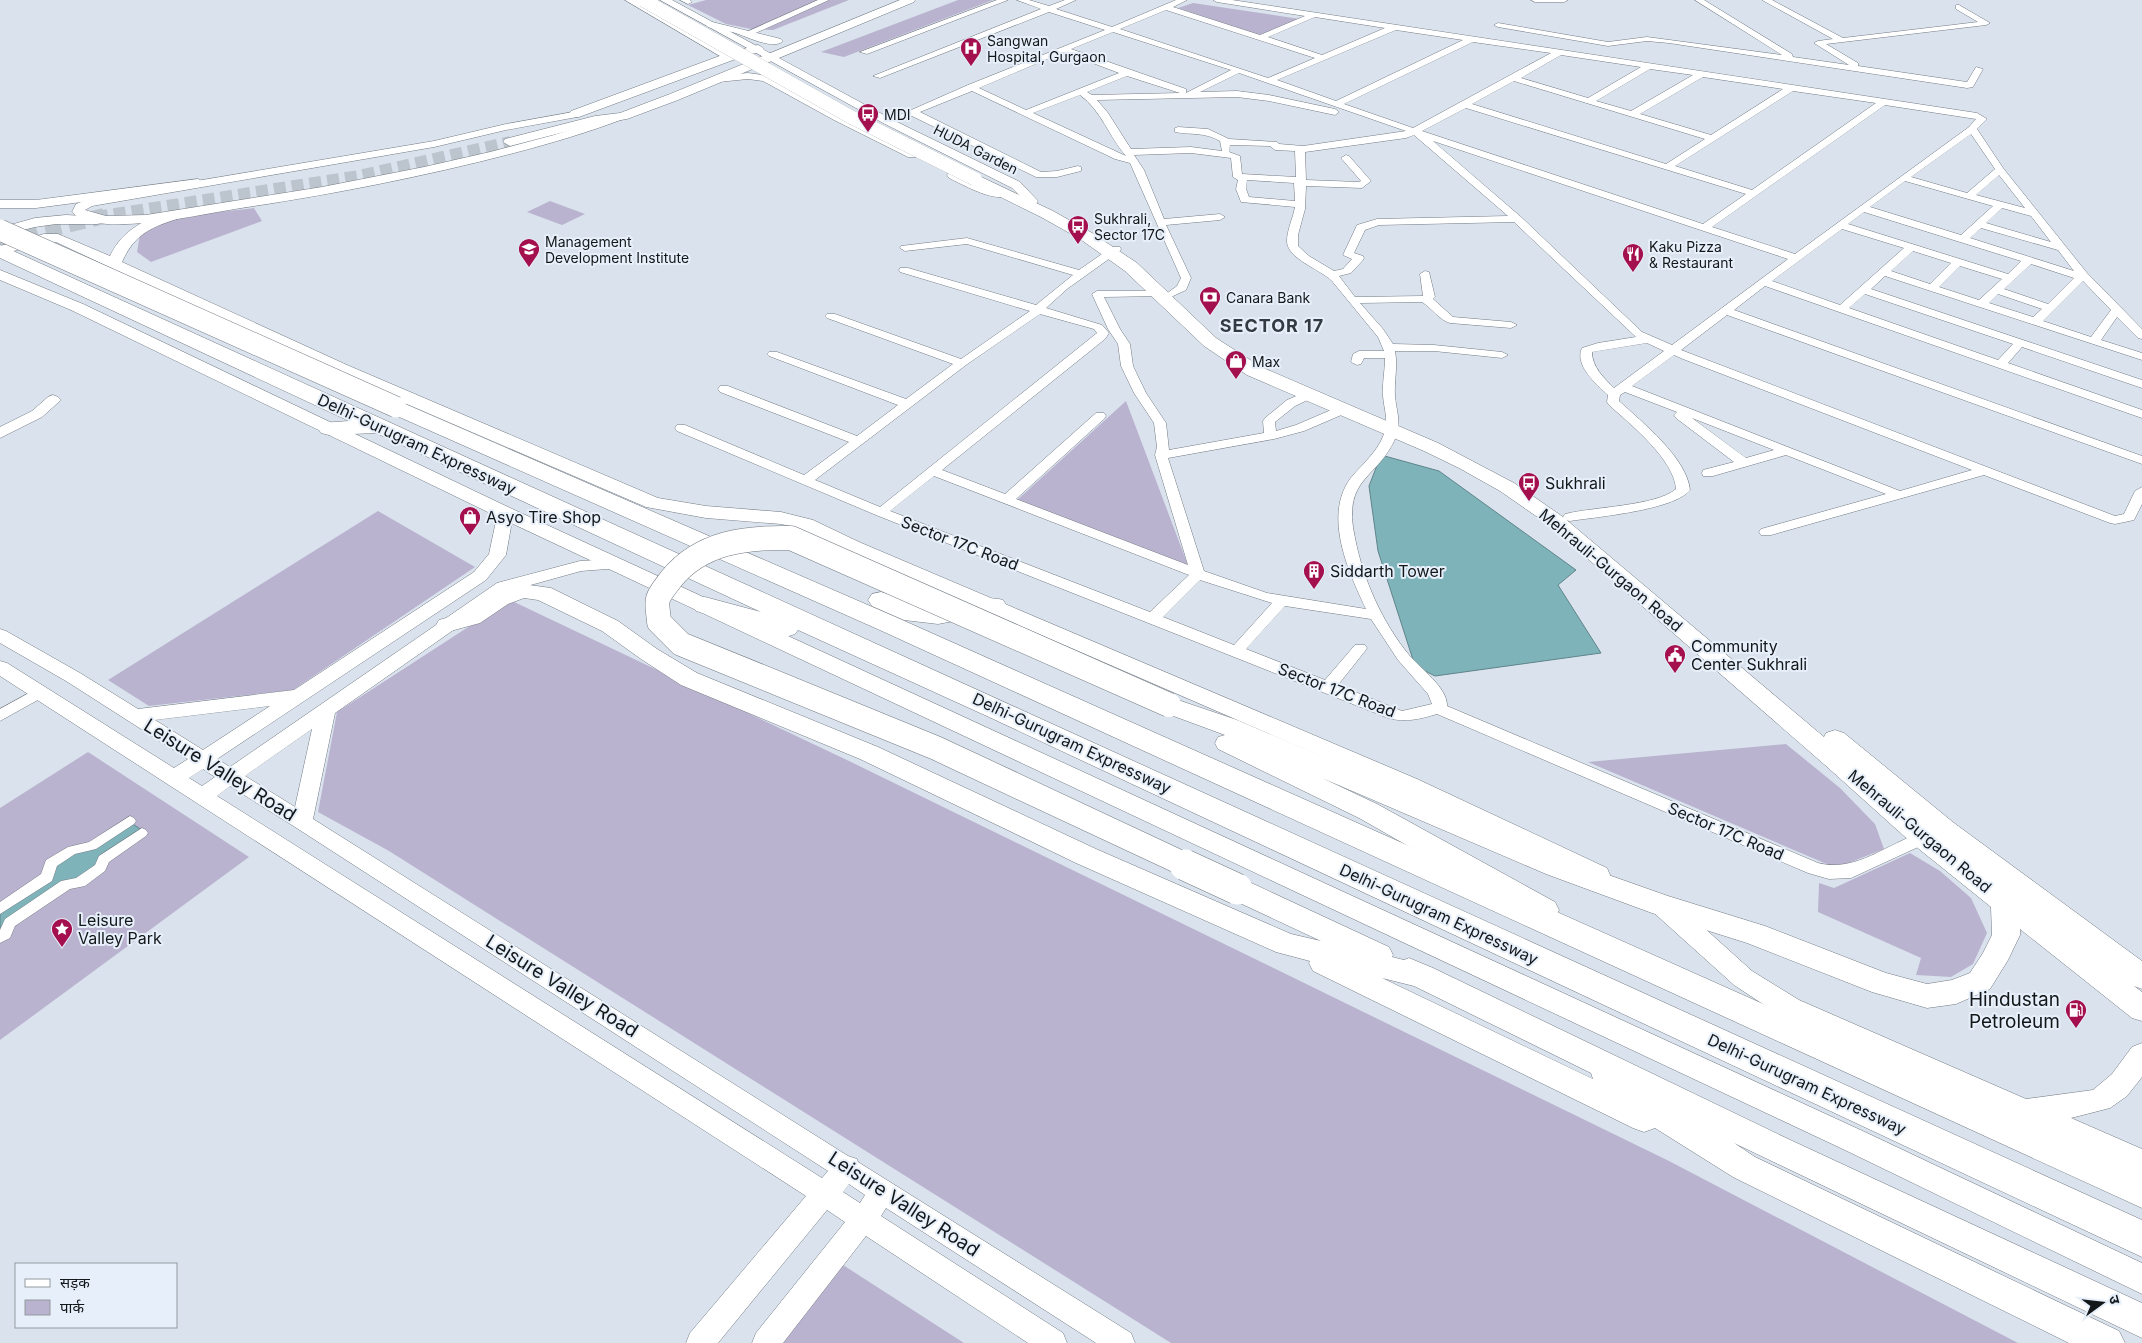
<svg xmlns="http://www.w3.org/2000/svg" width="2142" height="1343" viewBox="0 0 2142 1343" font-family="Inter,'Noto Sans Devanagari',sans-serif">
<rect width="100%" height="100%" fill="#dae3ed"/>
<g fill="#bab3d0">
<path d="M706 0H849L773 30 751 29 726 24 688 5Z"/>
<path d="M958 0H993L844 57 821 52Z"/>
<path d="M1193 3 1300 19 1259 35 1178 8Z"/>
<path d="M550 201 585 214 562 225 527 212Z"/>
<path d="M254 208 262 221 151 262 137 252 140 234C173 214 217 213 254 208Z"/>
<path d="M1126 401 1189 568 1016 501Z"/>
<path d="M378 511 475 567 293 690 149 706 108 680Z"/>
<path d="M510 600 849 761 1669 1161 2018 1343H1171L389 851 318 812 337 712Z"/>
<path d="M1786 744 1840 788 1875 824 1884 849 1836 868 1588 762Z"/>
<path d="M88 752 249 857 0 1040V808Z"/>
<path d="M1910 853 1940 871 1971 898 1987 933 1973 964 1951 977 1916 975 1921 958 1818 912 1819 883 1834 888Z"/>
<path d="M826 1254 964 1343H756Z"/>
</g>
<g fill="#7fb3ba" stroke="#5f848a">
<path d="M1381 455 1439 471 1576 570 1558 585 1601 653 1435 676 1415 666 1378 551 1369 486Z"/>
<path d="M130 822 143 831 100 868 66 885 0 938V909L47 877 51 863 92 846Z"/>
</g>
<g fill="none" stroke-linecap="round" stroke-linejoin="round">
<path stroke="#bcc4cd" stroke-width="12" stroke-dasharray="12 6" stroke-linecap="butt" d="M96 217 359 176 510 142"/>
<path stroke="#bcc4cd" stroke-width="16" stroke-dasharray="16 8" stroke-linecap="butt" d="M0 246 42 231 104 216"/>
<g stroke="#737b84" stroke-width="1">
<g id="pedestrian">
<path d="M130 816 134 818 136 821 134 824 96 849 75 854 57 866 52 881 0 914V902L41 874 46 860 68 847 89 842Z"/>
<path d="M142 828 146 830 148 833 146 836 109 862 105 871 85 886 70 889 15 926 10 938 0 943V930L5 919 61 881 76 878 95 865 99 856Z"/>
</g>
</g>
<g stroke="#737b84" stroke-width="1">
<g id="minor">
<path d="M680 0H690L692 2 688 4Z"/>
<path d="M818 0H829L749 36 742 34Z"/>
<path d="M997 0H1008L867 54 860 52Z"/>
<path d="M1017 0H1029L1049 6 1065 0H1076L1056 9 1112 27 1176 0H1187L1173 7 1260 35 1305 16 1217 2 1213 0H1232L1977 113 1987 119 1977 129 2003 168 2087 273 2142 329V339L2138 338 2117 317 2101 340 2142 353V360L1885 276 1871 289 2142 380V388L2022 347 2008 363 2142 410V418L1765 286 1734 310 2142 456V464L1727 315 1681 350 2115 516 2124 514 2135 491 2142 487V504L2134 520 2115 524 2110 523 1984 475 1771 535H1761L1759 532 1761 529 1886 494 1786 455 1713 476H1703L1702 473 1703 470 1734 462 1676 418 1674 415 1677 412 1625 392 1620 395 1619 401C1642 422 1687 458 1690 490 1675 510 1596 517 1570 521L1565 520 1563 517 1565 514C1592 507 1657 506 1676 489 1674 459 1630 424 1609 405L1607 402 1608 395C1596 384 1574 365 1582 348L1598 343 1636 337 1514 222 1379 225 1365 230 1354 253 1363 256 1364 258 1363 260 1351 273 1339 276 1355 297 1423 296 1420 274 1425 271 1429 272 1435 297 1433 299 1453 317 1511 322 1517 325 1511 328 1450 323C1439 320 1432 308 1422 302L1360 303 1383 329 1393 344 1434 345 1502 352 1508 355 1502 358 1434 351H1395C1398 366 1394 381 1395 396 1396 409 1401 421 1397 434 1380 480 1341 475 1355 538 1363 579 1382 622 1409 655 1420 668 1448 688 1447 706L1818 863C1856 873 1888 843 1923 832L1929 834 1931 838 1929 842 1851 878 1829 879 1808 873 1437 714C1420 719 1405 723 1388 718L876 515 677 431 675 428 677 425H685L804 475 849 442 720 392 718 389 720 386H728L857 436 898 405 769 356 767 354 769 352H777L906 399 953 364 827 318 825 316 827 314H835L961 359 1030 311 900 272 899 270 900 268H908L1036 305 1073 275 967 244 905 251 900 248 901 246 967 238 1079 270 1112 247H1120L1121 249 1120 251 1067 289 1046 308 1102 325 1109 333 1105 339 942 470 1005 494 1096 413H1104L1106 416 1104 419 1016 499 1188 565 1155 455 1157 447 1154 423 1134 393 1121 366 1118 344 1108 329 1092 294 1097 291H1164L1165 293 1164 295 1160 296 1104 297 1120 329 1130 344 1133 366 1146 393 1166 423 1169 450 1264 433 1263 421 1265 418 1287 400 1308 391 1314 395 1312 398 1295 406 1275 422 1276 431 1296 425 1338 407 1342 406 1348 410 1346 413 1304 431 1274 439 1168 458 1204 571 1267 593 1366 609C1349 573 1323 517 1350 479 1362 464 1377 453 1384 434 1389 421 1384 409 1383 396 1382 384 1385 371 1385 358H1364L1361 364 1357 365 1351 362 1353 354 1359 351H1384L1378 337 1332 281C1320 269 1287 259 1287 241 1287 230 1293 218 1295 207L1241 202 1236 189 1238 180 1233 177 1231 158 1191 153 1134 155 1144 170 1164 219 1220 214 1225 217 1220 220 1166 225 1191 278 1186 290 1171 297 1166 294 1177 286 1181 278 1130 163 1115 159 972 91 920 112 1041 172 1057 171 1078 166 1081 167V171L1057 177H1036L912 116 889 125 884 122 968 85 1105 30 1049 12 880 78 873 76 1041 9ZM1166 10 1315 58 1268 78 1120 29ZM1315 17 1385 28 1322 55 1268 37ZM1396 30 1463 40 1336 101 1277 80ZM1113 32 1231 70 1186 93V89L1071 49ZM1473 42 1551 53 1413 128 1344 104ZM1064 52 1119 73 1026 110 979 88ZM1561 55 1641 67 1588 98 1521 78ZM1650 69 1693 75 1631 111 1596 101ZM1239 73 1406 131 1303 146 1279 144 1277 142 1229 139 1208 129 1178 127 1175 128V132C1191 135 1205 132 1220 141L1222 151 1191 147 1131 149 1108 113 1097 100 1237 97 1269 101 1335 115 1339 112 1335 109 1269 95 1237 91 1200 92ZM1127 76 1180 93 1092 95 1087 92ZM1703 77 1783 89 1711 135 1640 114ZM1514 81 1705 139 1666 164 1472 104ZM1793 91 1876 103 1752 190 1675 166ZM1080 95C1102 111 1109 137 1126 156L1033 113ZM1885 105 1976 119 1969 127 1795 254 1712 227ZM1466 108 1746 194 1703 224 1422 131ZM1971 134 1995 169 1967 193 1911 177ZM1414 135 1508 216 1377 219 1357 225 1343 255 1352 259 1343 269 1334 271 1309 256 1298 246V235L1305 209 1306 186 1362 188 1371 181 1349 156 1346 155 1341 158 1361 181 1359 182 1306 180 1305 152 1406 138ZM1433 141 1788 259 1672 345 1642 332 1521 217ZM1230 145 1270 146 1275 150 1295 151 1296 177 1242 174 1240 156 1229 152ZM1999 175 2025 208 1976 195ZM1247 180 1294 183 1295 201 1249 197 1246 189ZM1905 181 1993 206 1961 235 1870 207ZM2002 208 2031 216 2051 242 1986 223ZM1864 212 2021 261 2008 274 1848 224ZM1981 228 2058 250 2074 271 1970 238ZM1842 229 1904 248 1840 305 1772 281ZM1913 251 1951 263 1930 284 1891 271ZM2031 264 2074 278 2048 304 2004 289ZM1960 266 2002 279 1979 300 1939 287ZM2083 281 2111 310 2091 337 2043 321ZM1865 294 2013 344 1998 360 1849 308ZM1998 294 2042 309 2033 317 1989 303ZM1040 314 1094 329 1097 333 880 507 815 480 966 365ZM1647 343 1664 351 1614 388C1604 378 1592 367 1592 352ZM1674 355 1683 359 1972 470 1900 491 1632 386ZM1692 418 1774 450 1746 458ZM934 476 1189 575 1150 612 890 511ZM1200 580 1272 603 1234 645 1163 617ZM1285 606 1371 619 1398 660 1428 694 1432 704 1402 711 1338 685 1365 651 1367 648 1365 645H1355L1325 680 1246 649Z"/>
<path d="M1531 0H1568L1564 2H1535Z"/>
<path d="M1695 0H1704L1792 54 1793 57 1849 65 1814 43 1818 41 1833 39 1762 0H1772L1843 38 1978 22 1956 9V5H1959L1990 23 1986 25 1826 44 1858 63V66L1967 82 1976 67 1983 69 1973 87 1967 88 1669 43 1647 41 1608 46 1498 27 1494 25 1498 23 1608 42 1647 37 1782 55Z"/>
<path d="M40 687 45 688 48 692 45 696 0 721V709Z"/>
</g>
</g>
<g stroke="#737b84" stroke-width="1">
<g id="tertiary">
<path d="M625 0H637L734 57 733 59H725Z"/>
<path d="M660 0H672L893 120 1020 182 1038 201 1036 204H1028L1012 188 885 124Z"/>
<path d="M748 73 770 76 918 155 916 157H908L834 120 763 81 748 79 718 82 713 79 718 76Z"/>
<path d="M573 112 577 113 579 115 577 117 506 130 434 147 92 206 85 210 106 216 146 215 322 187 424 167 490 152 554 135 622 113 628 116 626 118C589 132 552 143 514 153 422 177 329 195 235 209 193 216 149 226 107 224 96 223 79 221 72 212L76 204 89 199 434 141 506 124Z"/>
<path d="M953 171 987 188 1005 189 1011 193C999 206 962 184 949 178L947 175 949 172Z"/>
<path d="M53 395 58 397 61 400 42 417 0 438V427L32 411 48 397Z"/>
<path d="M501 506 507 507 512 521 506 555 486 580 217 759 230 767 497 583 580 561 614 559 620 560 623 564 620 568 581 571 509 591 335 713 313 819 848 1156 857 1159 858 1162 1131 1333 1135 1343H1096L886 1208 881 1216 1063 1333 1067 1343H1028L866 1236 783 1343H752L756 1333 845 1222 827 1210 718 1343H686L690 1333 806 1196 0 676V661L7 663 174 768 188 759 66 681 0 643V629L6 631 80 673 138 709 294 690 474 572 489 554 496 521 493 511 495 507ZM270 706 203 750 155 720ZM312 729 295 807 245 776ZM203 769 215 777 202 786 189 778ZM230 786 295 827 828 1171 822 1178 217 796ZM849 1184 865 1195 860 1203 843 1192Z"/>
</g>
</g>
<g stroke="#737b84" stroke-width="1">
<g id="secondary">
<path d="M900 0H915L914 2 678 100 627 119 595 124 510 146 503 142 505 139 595 116 620 113 670 94Z"/>
<path d="M712 22 781 39 783 41C773 51 744 35 732 32 724 31 716 29 708 27L706 25Z"/>
<path d="M758 45 762 47 764 49 762 51 733 60 579 117H571L569 114 571 111 725 54Z"/>
<path d="M198 179 205 183 203 186 36 208H0V200H36Z"/>
<path d="M175 211 180 212 182 215 180 218C152 227 135 233 122 262L347 365 658 498 706 506 781 512 813 520 859 542 1417 779 1607 868 1610 875 1607 882 1598 884 1589 882 1401 791 845 550 799 528 781 524 706 518 646 507 335 373 56 242H45L0 255V246L44 234H58L110 256C123 229 146 218 175 211Z"/>
<path d="M66 215 102 217 104 220 102 223 97 224H56L35 227 15 232 10 231 8 228 10 225 35 218Z"/>
<path d="M0 270 83 304 508 507 1867 1133 2142 1263V1294L1847 1151 494 515 71 310 0 280Z"/>
<path d="M1662 895 1671 898 1752 971 1799 1000 2026 1099 2093 1090 2112 1074 2132 1047 2142 1043V1077L2127 1096 2110 1108 2071 1118 2142 1149V1176L1781 1016 1734 985 1653 912 1650 905 1653 898Z"/>
</g>
</g>
<g stroke="#737b84" stroke-width="1">
<g id="primary">
<path d="M975 174 1053 211 1092 233 1137 263 1216 338 1261 367 1438 443 1514 483 1563 517 1824 737 1826 733 1835 730 1844 733 1954 823 2142 961V989L2134 986 2142 992V1021L2132 1018 2020 929V935L2008 960 1990 989 1956 1004 1927 1008 1872 992 1747 943 1652 913 1546 874 1322 778 1377 804 1555 902 1559 910 1555 918 1545 921 1535 918 1359 818 1218 749 1215 743 1218 737 1225 735 1160 711 1157 705 1160 699 1169 697 1237 720 1566 860 1668 896 1765 926 1886 973 1927 984 1952 980 1970 973 1983 953 1992 935 1991 907 1914 845 1825 765 1549 525 1500 491 1459 468 1424 451 1247 375 1204 346 1125 271 1080 239 1041 217 970 182 967 179 970 176Z"/>
<path d="M522 584 551 588 618 621 657 649 697 673 878 747 1096 849 1291 934 1321 941 1227 897 1223 889 1227 881 1237 878 1247 881 1389 947 1393 955 1392 957 1404 960 1409 958 1433 968 1786 1138 2142 1303V1338L1734 1143 1755 1157 2119 1331 2125 1343H2069L1733 1177 1655 1128 1644 1132 1633 1128 1313 971 1309 963 1310 961 1276 952 1076 863 860 759 681 685 641 659 602 631 538 600 524 598 508 604 480 623 447 632 439 630 436 625 439 620 464 613 492 594ZM1382 978 1414 986 1591 1073 1593 1079Z"/>
</g>
</g>
<g stroke="#737b84" stroke-width="1">
<g id="motorway">
<path d="M0 245 2142 1220V1257L989 717 798 630 795 634 786 637 696 611 692 605 696 599 705 597 761 612 376 433 329 435 321 433 318 428 321 423 349 421 0 258Z"/>
<path d="M396 400 900 619 2142 1173V1208L882 631 388 412 385 407 388 402Z"/>
<path d="M881 592C900 597 917 608 937 607 959 607 982 594 1003 600L1007 606 1003 612 938 624 904 620 872 606 868 600 872 594Z"/>
</g>
</g>
<use href="#pedestrian" fill="#fff" fill-rule="evenodd"/>
<use href="#minor" fill="#fff" fill-rule="evenodd"/>
<use href="#tertiary" fill="#fff" fill-rule="evenodd"/>
<use href="#secondary" fill="#fff" fill-rule="evenodd"/>
<use href="#primary" fill="#fff" fill-rule="evenodd"/>
<use href="#motorway" fill="#fff" fill-rule="evenodd"/>
<g stroke="#737b84" stroke-width="14" stroke-linecap="butt">
<path id="primary-bridge-far2" d="M643 0 849 116 975 179"/>
</g>
<g stroke="#737b84" stroke-width="25" stroke-linecap="butt">
<path id="primary-bridge-far1" d="M1169 705 791 538C746 537 701 542 671 579 667 585 660 592 658 599 656 606 659 615 659 622L681 644 936 748 1188 866"/>
</g>
<g stroke="#737b84" stroke-width="32" stroke-linecap="butt">
<path id="primary-bridge" d="M1185 865 1237 889"/>
</g>
<g stroke="#737b84" stroke-width="22" stroke-linecap="butt">
<path id="motorway-bridge" d="M0 230 396 407"/>
</g>
<use href="#primary-bridge-far2" stroke="#fff" stroke-width="14"/>
<use href="#primary-bridge-far1" stroke="#fff" stroke-width="24"/>
<use href="#primary-bridge" stroke="#fff" stroke-width="31"/>
<use href="#motorway-bridge" stroke="#fff" stroke-width="21"/>
</g>
<defs>
<g id="hospital-pin" transform="scale(1.125)"><path d="M0 17L-7.5 6A9.5 9.5 0 1 1 7.5 6Z" fill="#a40f4e" stroke="#e7f0fa"/><path d="M-5-5h3v3.5h4V-5h3V5h-3V1.5h-4V5h-3Z" fill="#fff"/></g>
<g id="bus-pin" transform="scale(1.125)"><path d="M0 17L-7.5 6A9.5 9.5 0 1 1 7.5 6Z" fill="#a40f4e" stroke="#e7f0fa"/><path d="M-5-6H5V4H4V6H2V4H-2V6H-4V4H-5ZM-3.5-4V0h7V-4ZM-3.5 1.2v1.5H-2V1.2ZM2 1.2v1.5H3.5V1.2Z" fill="#fff"/></g>
<g id="university-pin" transform="scale(1.125)"><path d="M0 17L-7.5 6A9.5 9.5 0 1 1 7.5 6Z" fill="#a40f4e" stroke="#e7f0fa"/><path d="M0-5L7-2L0 1L-7-2ZM-4 1L0 2.5L4 1V4Q0 6-4 4Z" fill="#fff"/></g>
<g id="restaurant-pin" transform="scale(1.125)"><path d="M0 17L-7.5 6A9.5 9.5 0 1 1 7.5 6Z" fill="#a40f4e" stroke="#e7f0fa"/><path d="M-5-6h1v4h1v-4h1v4h1v-4h1v5L-1.5 .5V6h-2V.5L-5-1ZM5-6V6H3V1.5H1.5Q1.5-4 5-6Z" fill="#fff"/></g>
<g id="bank-pin" transform="scale(1.125)"><path d="M0 17L-7.5 6A9.5 9.5 0 1 1 7.5 6Z" fill="#a40f4e" stroke="#e7f0fa"/><path d="M-6-4H6V4H-6ZM0-2.3a2.3 2.3 0 1 0 0 4.6a2.3 2.3 0 1 0 0-4.6Z" fill="#fff"/></g>
<g id="shop-pin" transform="scale(1.125)"><path d="M0 17L-7.5 6A9.5 9.5 0 1 1 7.5 6Z" fill="#a40f4e" stroke="#e7f0fa"/><path d="M-5-2.5h2.3a2.7 3.5 0 0 1 5.4 0H5L5.5 6h-11ZM-1.5-2.5h3a1.5 2.3 0 0 0-3 0Z" fill="#fff"/></g>
<g id="building-pin" transform="scale(1.125)"><path d="M0 17L-7.5 6A9.5 9.5 0 1 1 7.5 6Z" fill="#a40f4e" stroke="#e7f0fa"/><path d="M-4-6H4V6H1V3H-1V6H-4ZM-2.5-4.3h1.7v1.8h-1.7ZM.8-4.3h1.7v1.8H.8ZM-2.5-1h1.7V.8h-1.7ZM.8-1h1.7V.8H.8Z" fill="#fff"/></g>
<g id="civic-pin" transform="scale(1.125)"><path d="M0 17L-7.5 6A9.5 9.5 0 1 1 7.5 6Z" fill="#a40f4e" stroke="#e7f0fa"/><path d="M-.6-6.5H3V-4.5H.6V-3L4-1V1h2V6H-6V1h2V-1L-.6-3ZM-1.2 2.5V6h2.4V2.5Z" fill="#fff"/></g>
<g id="sight-pin" transform="scale(1.125)"><path d="M0 17L-7.5 6A9.5 9.5 0 1 1 7.5 6Z" fill="#a40f4e" stroke="#e7f0fa"/><path d="M0-6L1.8-2.2L6-1.7L2.9 1.2L3.7 5.4L0 3.3L-3.7 5.4L-2.9 1.2L-6-1.7L-1.8-2.2Z" fill="#fff"/></g>
<g id="fuel-pin" transform="scale(1.125)"><path d="M0 17L-7.5 6A9.5 9.5 0 1 1 7.5 6Z" fill="#a40f4e" stroke="#e7f0fa"/><path d="M-5.5-6h7V0h2V4h1.3V-2.5L3-4.5l.8-.8L6-3V5H2.5V1h-1V6h-7ZM-4.2-4.7v3.2H.2V-4.7Z" fill="#fff"/></g>
</defs>
<g fill-rule="evenodd">
<use href="#hospital-pin" x="971" y="48"/>
<use href="#bus-pin" x="868" y="114"/>
<use href="#bus-pin" x="1078" y="226"/>
<use href="#university-pin" x="529" y="249"/>
<use href="#restaurant-pin" x="1633" y="254"/>
<use href="#bank-pin" x="1210" y="297"/>
<use href="#shop-pin" x="1236" y="361"/>
<use href="#bus-pin" x="1529" y="483"/>
<use href="#shop-pin" x="470" y="517"/>
<use href="#building-pin" x="1314" y="571"/>
<use href="#civic-pin" x="1675" y="655"/>
<use href="#sight-pin" x="62" y="929"/>
<use href="#fuel-pin" x="2076" y="1010"/>
</g>
<g text-anchor="middle" dominant-baseline="central" stroke-width="4" stroke-linejoin="round" paint-order="stroke">
<g font-size="14" fill="#14171a" stroke="#e7f0fa" text-anchor="start">
<text x="987" y="40">Sangwan<tspan x="987" dy="16">Hospital, Gurgaon</tspan></text>
<text x="884" y="114">MDI</text>
<text x="1094" y="218">Sukhrali,<tspan x="1094" dy="16">Sector 17C</tspan></text>
<text x="545" y="241">Management<tspan x="545" dy="16">Development Institute</tspan></text>
<text x="1649" y="246">Kaku Pizza<tspan x="1649" dy="16">&amp; Restaurant</tspan></text>
<text x="1226" y="297">Canara Bank</text>
<text x="1252" y="361">Max</text>
</g>
<g font-size="14" fill="#14171a" stroke="#e7f0fa">
<text transform="translate(976 149) rotate(27)">HUDA Garden</text>
</g>
<g font-size="16" fill="#14171a" stroke="#e7f0fa">
<text transform="translate(417 444) rotate(25)">Delhi-Gurugram Expressway</text>
<text transform="translate(960 543) rotate(21)">Sector 17C Road</text>
<text transform="translate(1611 570) rotate(40)">Mehrauli-Gurgaon Road</text>
<text transform="translate(1337 690) rotate(21)">Sector 17C Road</text>
<text transform="translate(1072 743) rotate(25)">Delhi-Gurugram Expressway</text>
<text transform="translate(1726 831) rotate(23)">Sector 17C Road</text>
<text transform="translate(1920 831) rotate(40)">Mehrauli-Gurgaon Road</text>
<text transform="translate(1439 914) rotate(25)">Delhi-Gurugram Expressway</text>
<text transform="translate(1807 1084) rotate(25)">Delhi-Gurugram Expressway</text>
</g>
<g font-size="16" fill="#14171a" stroke="#e7f0fa" text-anchor="start">
<text x="1545" y="483">Sukhrali</text>
<text x="486" y="517">Asyo Tire Shop</text>
<text x="1330" y="571">Siddarth Tower</text>
<text x="1691" y="646">Community<tspan x="1691" dy="18">Center Sukhrali</tspan></text>
<text x="78" y="920">Leisure<tspan x="78" dy="18">Valley Park</tspan></text>
</g>
<g font-size="18" font-weight="bold" letter-spacing="1" fill="#343a42" stroke="#e7f0fa">
<text x="1272" y="325">SECTOR 17</text>
</g>
<g font-size="19" fill="#14171a" stroke="#e7f0fa">
<text transform="translate(220 770) rotate(32)">Leisure Valley Road</text>
<text transform="translate(562 986) rotate(32)">Leisure Valley Road</text>
<text transform="translate(904 1204) rotate(33)">Leisure Valley Road</text>
</g>
<g font-size="19" fill="#14171a" stroke="#e7f0fa" text-anchor="end">
<text x="2060" y="999">Hindustan<tspan x="2060" dy="22">Petroleum</tspan></text>
</g>
</g>
<rect x="15" y="1263" width="162" height="65" fill="#e7f0fa" stroke="#9399a0"/>
<rect x="25" y="1279" width="25" height="8" fill="#ffffff" stroke="#9399a0"/>
<text x="60" y="1288" font-size="15" fill="#14171a">सड़क</text>
<rect x="25" y="1300" width="25" height="15" fill="#bab3d0" stroke="#9399a0"/>
<text x="60" y="1313" font-size="15" fill="#14171a">पार्क</text>
<g transform="translate(2102 1303) rotate(75)" stroke="#e7f0fa" stroke-width="4" paint-order="stroke">
<path d="M0-4L9 19L0 12L-9 19Z" fill="#14171a"/>
<text y="-8" font-size="14" font-weight="bold" text-anchor="middle" fill="#14171a">उ</text>
</g>
</svg>
